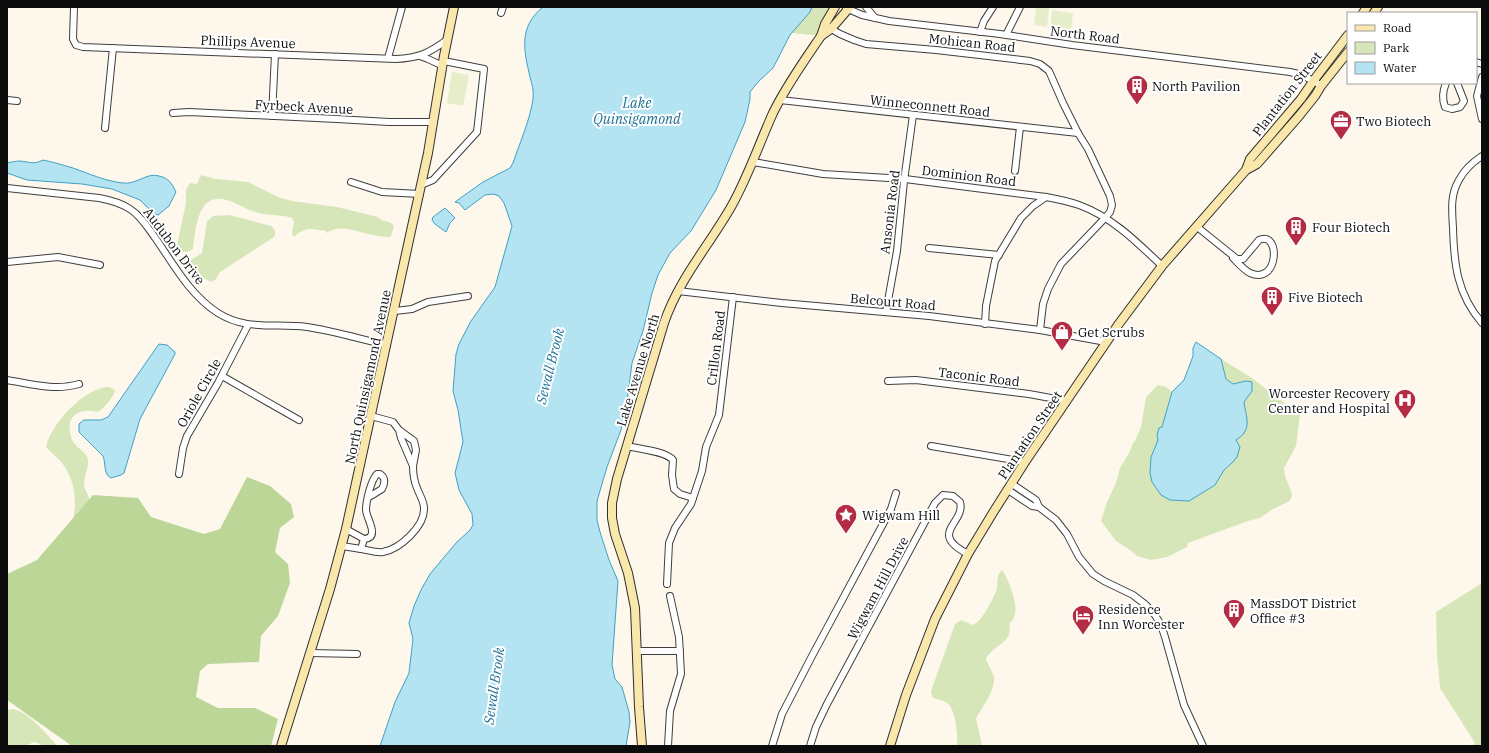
<svg xmlns="http://www.w3.org/2000/svg" width="1489" height="753" viewBox="0 0 1489 753" font-family="'IBM Plex Serif',serif">
<rect width="100%" height="100%" fill="#fef8ec"/>
<g fill="#d6e6b8">
<path d="M812 7H835L821 36 792 33 810 12Z"/>
<path d="M201 175 216 179 248 182 278 197 292 201 337 207 378 217C383 223 388 219 394 226L391 236 389 237C383 237 378 236 373 235 357 232 341 223 326 233V231C311 229 306 226 294 237L292 233 294 222 292 218C281 214 270 216 259 213 246 210 235 201 222 199 197 195 195 232 193 249 187 253 184 252 178 250L177 245 186 203V190L190 183 197 184Z"/>
<path d="M229 215 271 226C276 230 276 232 274 237L220 272 216 279 211 282 191 271 188 264 189 261 202 253 207 221 213 216Z"/>
<path d="M1221 359 1252 378 1300 415 1296 446 1284 468 1285 476 1292 494 1291 499 1288 502 1273 509 1260 518 1248 521 1188 543 1187 547 1167 557 1151 560 1137 556 1130 550 1116 541 1101 521 1107 502 1116 483 1120 468 1129 453 1133 443 1135 441 1141 427 1146 397 1158 385 1166 387 1172 392 1162 427 1159 428 1158 440 1151 457 1152 482 1161 495 1170 500 1189 501 1215 485 1224 470 1233 462 1236 440 1247 416 1244 402 1252 391 1246 381 1233 384 1226 378Z"/>
<path d="M108 387 114 389 115 391C112 399 105 407 98 412 82 408 67 413 70 432 72 449 86 449 88 460 89 467 84 476 84 484 84 490 89 495 90 501L73 520C77 500 75 480 62 463 57 457 51 453 46 447 51 424 84 388 108 387Z"/>
<path d="M1002 570C1009 580 1024 615 1009 623 1015 643 992 645 986 659 988 665 992 671 994 677 996 688 982 709 976 718L982 746H957C958 736 956 709 947 703 942 699 936 700 932 697L931 691 955 624 961 620 973 625C981 623 995 596 997 588 998 581 996 576 1002 570Z"/>
<path d="M1482 583V746H1472L1475 743 1440 688 1437 654 1436 612Z"/>
<path d="M13 709C27 711 48 735 57 746H45L34 742 25 746H9L7 743V710Z"/>
</g>
<path fill="#bcd698" d="M247 477 270 486 291 504 294 517 280 528 275 552 288 564 290 583 278 616 261 636 259 662 208 664 200 671 196 697 218 708H255L278 719 271 746H72L7 700V574L37 560 93 495 138 498 151 517 204 534 220 529Z"/>
<g fill="#e6eec9">
<path d="M1036 7H1049L1047 27 1034 25Z"/>
<path d="M1052 10 1073 13 1071 32 1050 30Z"/>
<path d="M452 72 469 75 463 106 447 103Z"/>
</g>
<g fill="#b4e3f2" stroke="#3fa1c5">
<path d="M543 7H812L810 12 790 35 773 68 758 82 750 92V99L745 122 716 190 691 231 670 253 658 275 652 293 643 331 632 363 626 411 621 430 607 467 597 501V520L600 532 609 560 618 581 612 665 615 679 622 687 629 712 630 722 626 746H380L395 702 409 673 413 639 409 623 414 606 421 590 430 574 456 543 470 530 473 525 472 514 459 490 455 473 463 442 458 410 453 391 456 354 459 344 471 321 495 287 512 226 504 203 499 196 493 194 485 195 465 210 459 203 455 202 483 182 510 168 513 163C520 142 530 120 533 99 534 91 532 84 530 77 524 51 518 27 543 7Z"/>
<path d="M43 160C53 162 63 165 73 168 90 174 105 181 123 183 136 185 147 172 159 176 169 178 172 184 176 192L169 206 158 215 154 214 140 200 112 189 82 184 27 180 7 173V163C11 162 16 161 20 161 31 162 33 165 43 160Z"/>
<path d="M445 208 455 218 450 223 446 232 435 224 432 220 433 217Z"/>
<path d="M1196 342 1221 359 1226 379 1233 384 1246 381 1252 382V391L1244 402C1246 417 1253 430 1236 440L1240 447 1237 457 1233 462 1224 470 1215 485 1189 501 1170 500 1161 495 1152 482 1150 473 1151 457 1158 440 1157 435 1159 428 1162 427 1172 392 1184 380 1193 356V348Z"/>
<path d="M159 344 167 345 175 352V354L140 419 124 473 121 475 111 478C103 474 106 463 103 456L79 432V424L84 420H101L108 417Z"/>
</g>
<g fill="none" stroke-linecap="round" stroke-linejoin="round">
<g stroke="#3f3f3f" stroke-width="8">
<g id="minor">
<path d="M74 7 73 39 76 45 83 47 396 59C419 58 429 53 447 40"/>
<path d="M866 7 875 18"/>
<path d="M846 8 862 15 889 21 1000 34 1072 45 1290 72 1302 75 1317 83"/>
<path d="M501 13 503 7"/>
<path d="M828 27 840 34 854 40 866 44 936 50 1030 61 1040 64 1049 71 1063 103 1078 133 1088 149 1110 196 1112 205 1110 212 1105 218 1061 264 1048 289 1043 304 1040 330"/>
<path d="M980 32 984 21 993 7"/>
<path d="M1006 35 1020 7"/>
<path d="M420 56 428 59 443 66"/>
<path d="M388 58 402 7"/>
<path d="M1476 62 1482 64"/>
<path d="M1482 77 1477 96 1482 119"/>
<path d="M1446 83C1443 90 1442 99 1445 107L1452 109 1460 107 1464 101 1457 83"/>
<path d="M7 100 17 101"/>
<path d="M780 100 1078 133"/>
<path d="M173 113 189 112 337 119 389 122H434"/>
<path d="M272 116 275 54"/>
<path d="M105 128 113 48"/>
<path d="M1482 156C1473 162 1464 170 1459 180 1450 195 1452 211 1453 228 1454 264 1457 294 1482 323"/>
<path d="M753 162 823 174 905 179 1046 197C1057 199 1068 201 1079 205 1112 217 1137 242 1162 266"/>
<path d="M1015 171 1020 127"/>
<path d="M351 182 382 192 420 194"/>
<path d="M421 185 433 180 477 132 484 69 444 61"/>
<path d="M7 188 99 198C110 200 121 203 130 209 141 216 148 228 156 239 174 265 190 295 218 313 246 331 275 323 307 327 334 331 360 339 387 345"/>
<path d="M1196 226 1237 259H1243L1259 240C1281 230 1279 286 1250 273 1244 270 1238 263 1233 258"/>
<path d="M929 248 999 255"/>
<path d="M7 262 58 257 100 265"/>
<path d="M678 291 782 303 929 316 1040 330 1106 342"/>
<path d="M395 311 412 309 428 302 468 296"/>
<path d="M886 312 897 251 904 181 913 115"/>
<path d="M985 324 986 306 995 261 1021 218 1033 206 1046 197"/>
<path d="M222 376 299 420"/>
<path d="M7 380C31 384 55 391 79 384"/>
<path d="M888 381 916 380 1029 394 1067 401"/>
<path d="M371 416 393 422 399 430 414 441 416 450 413 466 401 438 399 430"/>
<path d="M627 446C639 449 665 451 673 460L672 475 674 489 680 494 693 498"/>
<path d="M931 446 1025 462"/>
<path d="M179 474 183 448 187 436 218 383 248 325"/>
<path d="M1012 484 1036 500 1039 507"/>
<path d="M1008 490 1032 506 1039 507 1056 520 1067 534 1079 557 1093 574 1104 581 1133 595 1146 605 1155 615 1161 625 1165 637 1184 705 1203 746"/>
<path d="M346 529 364 539C381 538 366 518 366 510 366 501 371 480 377 474H380C386 478 385 483 382 489L369 497"/>
<path d="M364 539 361 549C368 550 376 553 383 552 400 549 425 526 424 508 424 501 419 494 417 488 414 481 413 474 413 466"/>
<path d="M342 546 361 549"/>
<path d="M667 584 669 543 675 528 691 504 702 471 706 447 719 415 733 297"/>
<path d="M637 651H680"/>
<path d="M310 653 357 654"/>
<path d="M668 746 670 711 681 674 679 637 670 596"/>
<path d="M772 746 782 714 812 656 891 509 896 493"/>
<path d="M810 746 816 727 827 704 935 503 943 495 953 496 960 502C966 523 927 533 968 554"/>
</g>
</g>
<g stroke="#2e2e2e" stroke-width="10">
<g id="secondary">
<path d="M1363 13 1367 7"/>
<path d="M1374 13 1378 7"/>
<path d="M821 36 831 29 850 7"/>
<path d="M1246 170 1250 159 1301 99 1314 80 1348 35"/>
<path d="M281 746 330 589 346 529 428 153 444 56 454 7"/>
<path d="M642 746 639 707 635 608 628 573 615 534 612 518V503L617 479 664 323C679 279 708 247 731 207 748 177 759 144 773 113 786 86 804 61 821 36L825 24 835 7"/>
<path d="M890 746 906 695 935 619 968 554 994 511 1025 462 1118 325 1162 266 1246 170 1257 164 1299 116 1315 96 1321 86 1348 52"/>
</g>
</g>
<use href="#minor" stroke="#fff" stroke-width="6"/>
<use href="#secondary" stroke="#fae7ab" stroke-width="8"/>
</g>
<defs>
<g id="building-pin" transform="scale(1.15)"><path d="M0 17L-7.5 6A9.5 9.5 0 1 1 7.5 6Z" fill="#b32c44" stroke="#fff"/><path d="M-4-6H4V6H1V3H-1V6H-4ZM-2.5-4.3h1.7v1.8h-1.7ZM.8-4.3h1.7v1.8H.8ZM-2.5-1h1.7V.8h-1.7ZM.8-1h1.7V.8H.8Z" fill="#fff"/></g>
<g id="office-pin" transform="scale(1.15)"><path d="M0 17L-7.5 6A9.5 9.5 0 1 1 7.5 6Z" fill="#b32c44" stroke="#fff"/><path d="M-6-3h4V-5.5h4V-3h4V5H-6ZM-1-4.5V-3h2v-1.5ZM-6 0V1H6V0Z" fill="#fff"/></g>
<g id="shop-pin" transform="scale(1.15)"><path d="M0 17L-7.5 6A9.5 9.5 0 1 1 7.5 6Z" fill="#b32c44" stroke="#fff"/><path d="M-5-2.5h2.3a2.7 3.5 0 0 1 5.4 0H5L5.5 6h-11ZM-1.5-2.5h3a1.5 2.3 0 0 0-3 0Z" fill="#fff"/></g>
<g id="hospital-pin" transform="scale(1.15)"><path d="M0 17L-7.5 6A9.5 9.5 0 1 1 7.5 6Z" fill="#b32c44" stroke="#fff"/><path d="M-5-5h3v3.5h4V-5h3V5h-3V1.5h-4V5h-3Z" fill="#fff"/></g>
<g id="sight-pin" transform="scale(1.15)"><path d="M0 17L-7.5 6A9.5 9.5 0 1 1 7.5 6Z" fill="#b32c44" stroke="#fff"/><path d="M0-6L1.8-2.2L6-1.7L2.9 1.2L3.7 5.4L0 3.3L-3.7 5.4L-2.9 1.2L-6-1.7L-1.8-2.2Z" fill="#fff"/></g>
<g id="hotel-pin" transform="scale(1.15)"><path d="M0 17L-7.5 6A9.5 9.5 0 1 1 7.5 6Z" fill="#b32c44" stroke="#fff"/><path d="M-6-4.5h1.5V1H6V5H4.5V3h-9V5H-6ZM-4 0a1.8 1.8 0 1 1 3.6 0ZM.5 0V-2.5h3Q6-2.5 6 0Z" fill="#fff"/></g>
</defs>
<g fill-rule="evenodd">
<use href="#building-pin" x="1137" y="86"/>
<use href="#office-pin" x="1341" y="121"/>
<use href="#building-pin" x="1296" y="227"/>
<use href="#building-pin" x="1272" y="297"/>
<use href="#shop-pin" x="1062" y="332"/>
<use href="#hospital-pin" x="1405" y="400"/>
<use href="#sight-pin" x="846" y="515"/>
<use href="#building-pin" x="1234" y="610"/>
<use href="#hotel-pin" x="1083" y="616"/>
</g>
<g text-anchor="middle" dominant-baseline="central" stroke-width="4" stroke-linejoin="round" paint-order="stroke">
<g font-size="13" fill="#0c0c0c" stroke="#fff">
<text transform="translate(1085 35) rotate(7)">North Road</text>
<text transform="translate(248 42) rotate(2)">Phillips Avenue</text>
<text transform="translate(972 43) rotate(6)">Mohican Road</text>
<text transform="translate(1287 94) rotate(-52)">Plantation Street</text>
<text transform="translate(930 106) rotate(6)">Winneconnett Road</text>
<text transform="translate(304 107) rotate(3)">Fyrbeck Avenue</text>
<text transform="translate(969 176) rotate(7)">Dominion Road</text>
<text transform="translate(890 212) rotate(-83)">Ansonia Road</text>
<text transform="translate(174 246) rotate(53)">Audubon Drive</text>
<text transform="translate(893 302) rotate(5)">Belcourt Road</text>
<text transform="translate(716 348) rotate(-83)">Crillon Road</text>
<text transform="translate(638 370) rotate(-73)">Lake Avenue North</text>
<text transform="translate(368 377) rotate(-78)">North Quinsigamond Avenue</text>
<text transform="translate(979 377) rotate(7)">Taconic Road</text>
<text transform="translate(199 393) rotate(-61)">Oriole Circle</text>
<text transform="translate(1030 435) rotate(-56)">Plantation Street</text>
<text transform="translate(878 588) rotate(-62)">Wigwam Hill Drive</text>
</g>
<g font-size="13" fill="#0c0c0c" stroke="#fff" text-anchor="start">
<text x="1152" y="86">North Pavilion</text>
<text x="1356" y="121">Two Biotech</text>
<text x="1312" y="227">Four Biotech</text>
<text x="1288" y="297">Five Biotech</text>
<text x="1078" y="332">Get Scrubs</text>
<text x="1390" y="393" text-anchor="end">Worcester Recovery<tspan x="1390" dy="15">Center and Hospital</tspan></text>
<text x="862" y="515">Wigwam Hill</text>
<text x="1250" y="603">MassDOT District<tspan x="1250" dy="15">Office #3</tspan></text>
<text x="1098" y="609">Residence<tspan x="1098" dy="15">Inn Worcester</tspan></text>
</g>
<g font-size="14" font-style="italic" fill="#1d7096" stroke="#fff">
<text x="637" y="103">Lake<tspan x="637" dy="16">Quinsigamond</tspan></text>
<text transform="translate(550 366) rotate(-76)">Sewall Brook</text>
<text transform="translate(494 686) rotate(-82)">Sewall Brook</text>
</g>
</g>
<rect width="1489" height="753" fill="none" stroke="#0c0c0c" stroke-width="16"/>
<rect x="1347" y="12" width="130" height="72" fill="#ffffff" stroke="#9e9e9e"/>
<rect x="1355" y="25" width="20" height="6" fill="#fae7ab" stroke="#9e9e9e"/>
<text x="1383" y="32" font-size="12" fill="#0c0c0c">Road</text>
<rect x="1355" y="42" width="20" height="12" fill="#d6e6b8" stroke="#9e9e9e"/>
<text x="1383" y="52" font-size="12" fill="#0c0c0c">Park</text>
<rect x="1355" y="62" width="20" height="12" fill="#b4e3f2" stroke="#9e9e9e"/>
<text x="1383" y="72" font-size="12" fill="#0c0c0c">Water</text>
</svg>
